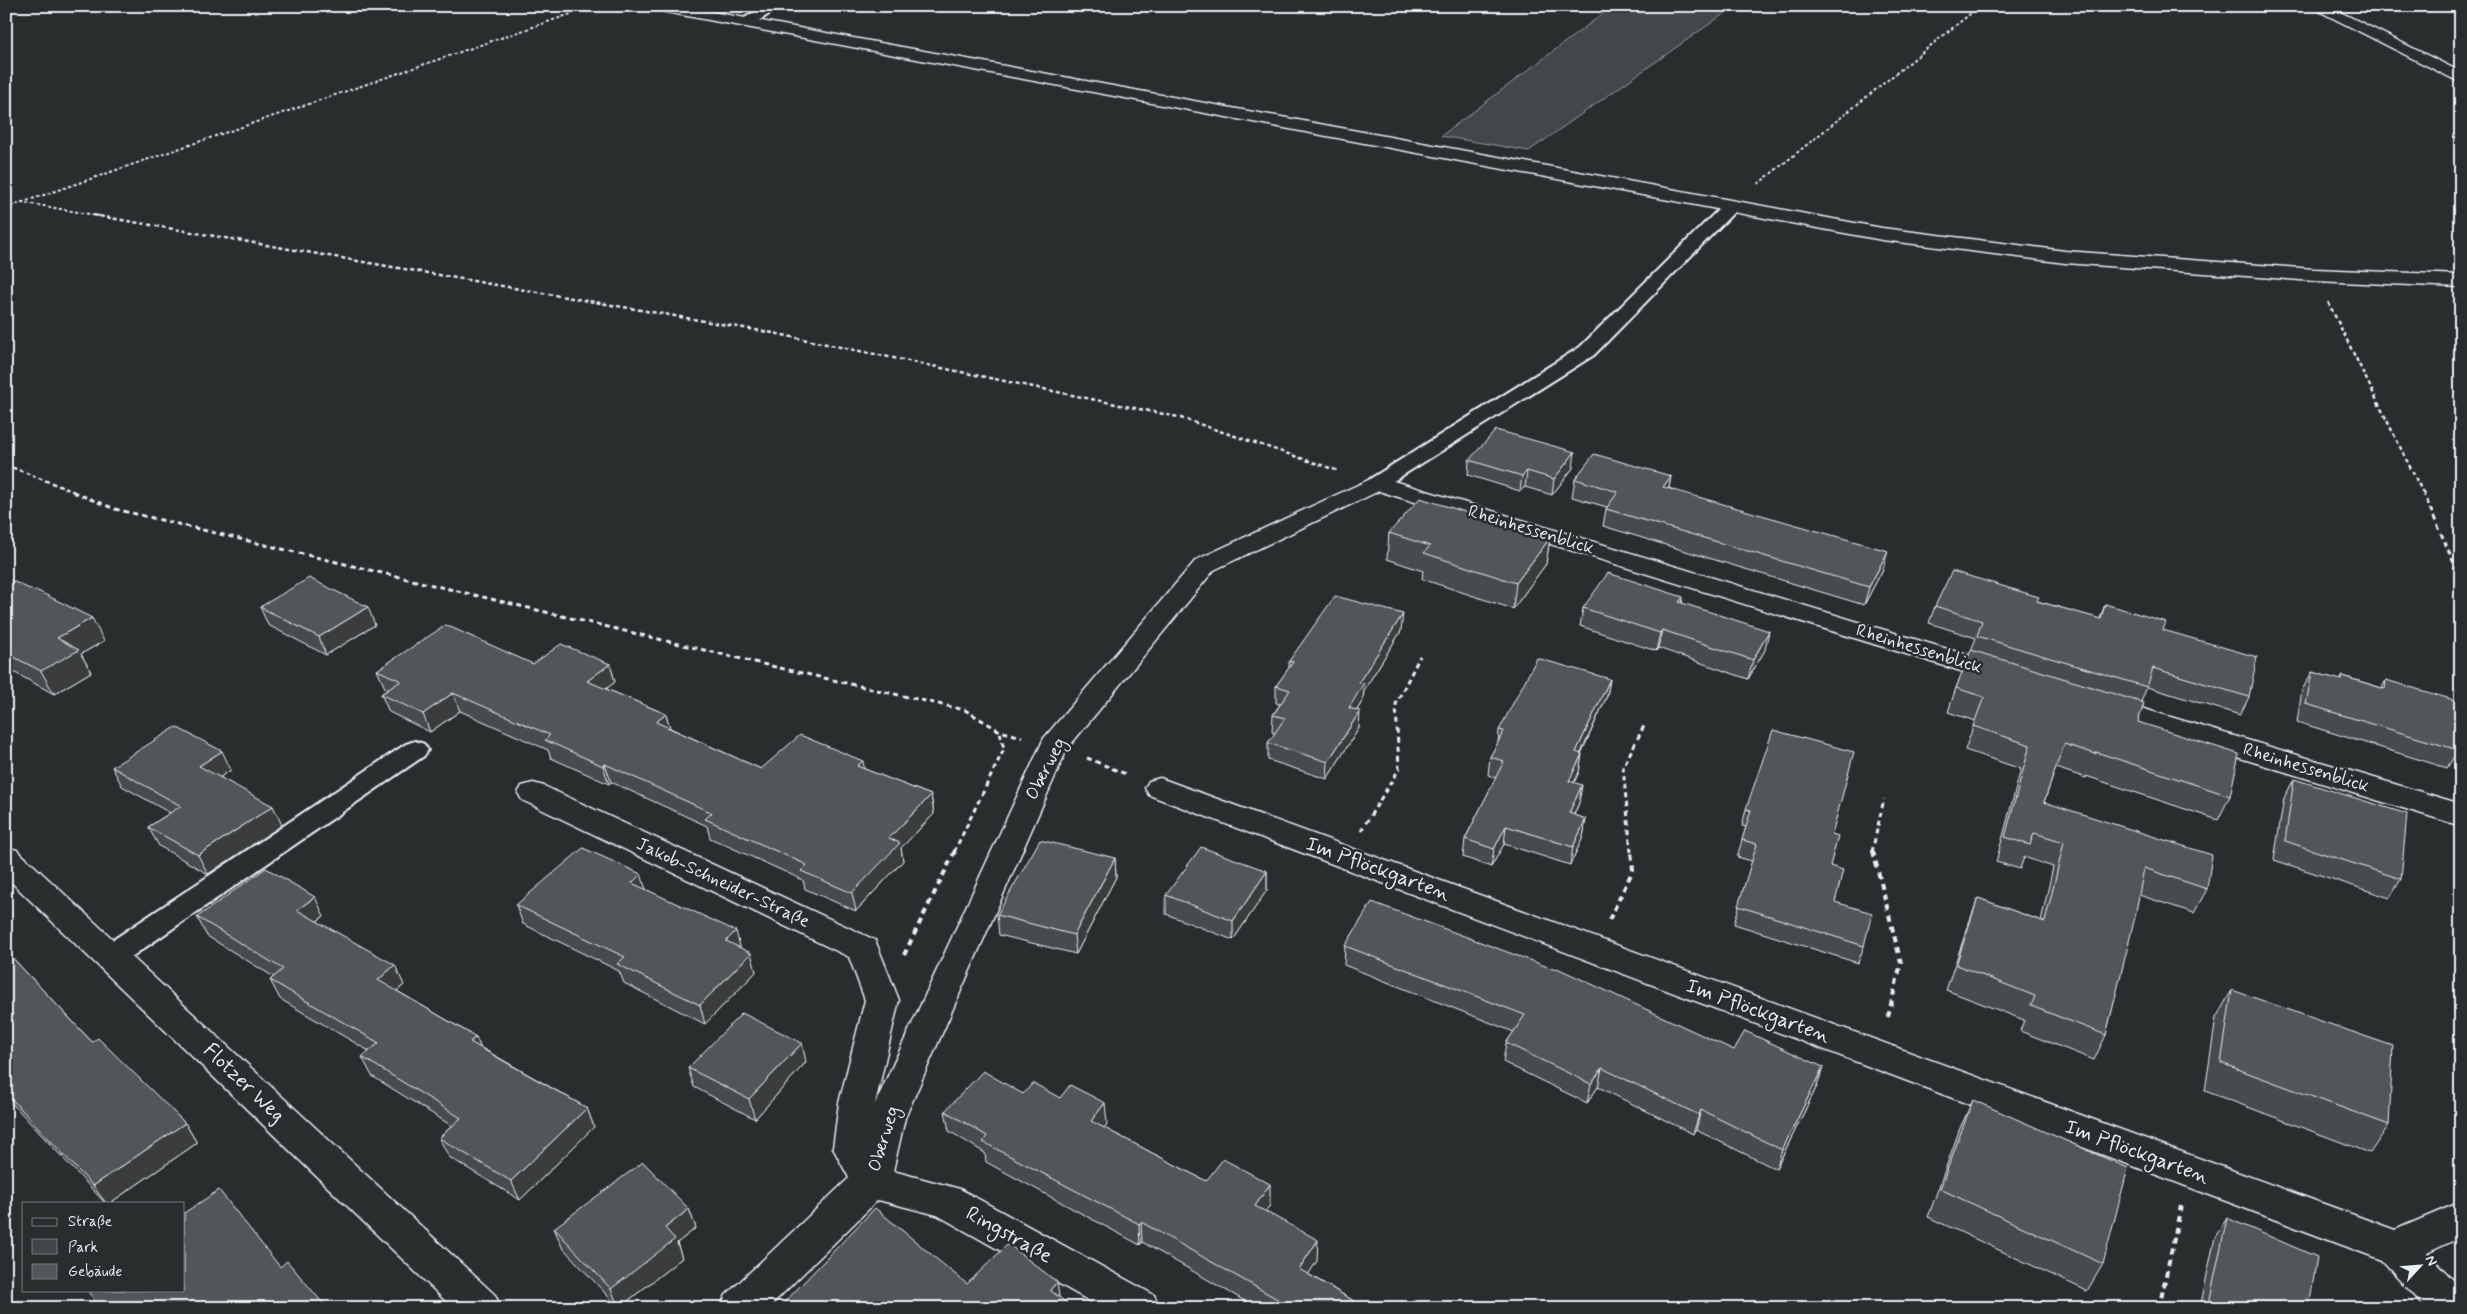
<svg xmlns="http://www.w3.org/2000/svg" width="2467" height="1314" viewBox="0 0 2467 1314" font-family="Mynerve,sans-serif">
<rect width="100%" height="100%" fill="#2a2d2e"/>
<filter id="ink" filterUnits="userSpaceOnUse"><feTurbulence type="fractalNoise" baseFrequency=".02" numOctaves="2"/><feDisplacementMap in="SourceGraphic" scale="10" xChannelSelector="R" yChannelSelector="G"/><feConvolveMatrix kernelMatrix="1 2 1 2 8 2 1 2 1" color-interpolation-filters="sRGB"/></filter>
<g filter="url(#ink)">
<path fill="#424648" stroke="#959ca0" d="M1613 6H1735L1529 151 1441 136Z"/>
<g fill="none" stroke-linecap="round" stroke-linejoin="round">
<g stroke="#e8f1f8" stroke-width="4">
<g id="lane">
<path d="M765 6H781L751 26H741L740 23 741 20Z"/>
<path d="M1729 203 1735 205 1737 208 1735 211 1594 355 1384 487 1377 489 1370 487 1367 483 1370 479 1580 347 1723 205Z"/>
<path d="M415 741 424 744 428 750 424 756 121 964 111 967 101 964 97 956 101 948 406 744Z"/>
</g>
</g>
<g stroke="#e8f1f8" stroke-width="3">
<g id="street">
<path d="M648 6H680L1882 228 2065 251 2314 269 2461 275V287L2314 281 2065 263 1882 240 655 10Z"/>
<path d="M1377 476 2010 668 2014 674 2010 680 2000 683 1990 680 1379 491 1214 570 1067 749 905 1118 893 1171 960 1189 1154 1295 1160 1308H1102L937 1215 878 1200 768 1308H720L726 1295 849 1178 833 1148 839 1103 865 1000 849 957 522 800 518 793 522 786 533 783 544 786 875 940 899 1000 875 1104 1044 738 1196 560Z"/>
<path d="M2104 697 2461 804V826L2094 713 2090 706 2094 699Z"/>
<path d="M1160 778 2395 1230 2461 1202V1237L2427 1253 2461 1288V1308H2426L2382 1260 1149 795 1145 788 1149 781Z"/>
<path d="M6 847 17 850 495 1295 501 1308H453L6 877Z"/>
</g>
</g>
<g stroke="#e8f1f8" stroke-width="3">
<path id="secondary" d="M2309 6H2328L2461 72V83Z"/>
</g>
<g stroke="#e8f1f8" stroke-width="2" stroke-dasharray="3 2.5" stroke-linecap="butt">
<path d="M1758 184 1980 6"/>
<path d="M21 202 100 216"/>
<path d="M6 208 594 6"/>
</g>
<g stroke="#e8f1f8" stroke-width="2.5" stroke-dasharray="4 3" stroke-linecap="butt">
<path d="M93 215 773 333 1178 417 1339 471"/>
<path d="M2328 302 2423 493"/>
<path d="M6 465 77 493"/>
</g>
<g stroke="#e8f1f8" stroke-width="3" stroke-dasharray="5 4" stroke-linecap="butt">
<path d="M73 492 115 509 771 666 965 710 1000 731 1022 737"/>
<path d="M2423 492 2461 579"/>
<path d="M1087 758 1128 775"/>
<path d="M1361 831 1399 769 1396 704 1420 656"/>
<path d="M954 852 1004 749 1000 732"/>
<path d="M1631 852 1623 767 1644 726"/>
<path d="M1872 852 1884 799"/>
</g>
<g stroke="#e8f1f8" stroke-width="4" stroke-dasharray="6 5" stroke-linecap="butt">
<path d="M1873 851 1901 963 1887 1021"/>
<path d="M1609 920 1633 870 1631 851"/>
<path d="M904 955 955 851"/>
<path d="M2159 1308 2181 1206"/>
</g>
<use href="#lane" fill="#2a2d2e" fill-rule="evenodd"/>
<use href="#street" fill="#2a2d2e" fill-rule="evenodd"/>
<use href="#secondary" fill="#2a2d2e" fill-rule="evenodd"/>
</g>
<g fill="#474b4d" stroke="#e8f1f8">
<path d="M1469 460 1573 468 1552 495 1525 487 1520 491 1468 475Z"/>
<path d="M1671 476 1669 488 1883 569 1864 605 1603 526 1606 509 1607 507 1572 497 1575 479Z"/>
<path d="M1389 533 1550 538 1546 564 1513 609 1422 579 1423 571 1387 559Z"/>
<path d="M6 578 104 641 81 654 91 672 54 694 6 668Z"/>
<path d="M1683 597 1682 603 1765 650 1748 679 1658 648 1656 651 1580 626 1583 608Z"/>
<path d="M2037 601 2100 619 2105 604 2163 630 2249 697 2240 715 2147 687 2141 702 2138 722 2230 796 2218 820 2086 776V778L2056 768 2044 802 2207 889 2194 913 2139 895 2106 1035 2094 1060 2020 1031 2024 1020 1946 990 1969 923 1978 898 2041 921 2053 867 2024 857 2020 869 1996 862 2021 769 1965 750 1975 721 1948 712 1956 688 1976 638 1929 623 1935 606Z"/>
<path d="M260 607 375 625 326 655 268 625Z"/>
<path d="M1401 631 1364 690 1363 700 1357 710 1359 728 1327 779 1268 760V743L1275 733 1272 732 1273 715 1280 704 1276 703V686L1289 668V661Z"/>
<path d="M533 664H610L615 682 606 689 666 714 670 728 761 769H864L931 795 934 814 901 848 903 861 856 911 805 889 803 880 710 838 707 826 611 782 609 784 551 758 548 750 460 711 430 732 389 712 381 694 388 689 385 688 377 670Z"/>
<path d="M2312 672 2339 680 2342 676 2382 688 2386 680 2458 750 2447 768 2297 722 2302 690Z"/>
<path d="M1610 679 1607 696 1581 754H1582L1579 772 1574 783 1579 803 1574 815 1586 819 1583 837 1570 865 1504 844 1491 867 1463 857 1465 839 1496 778 1488 775 1490 757 1498 743 1499 730Z"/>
<path d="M112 767 231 770 220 777 282 825 208 874 159 846 148 827 170 813 122 786Z"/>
<path d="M2294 779 2401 879 2390 898 2274 860 2284 798Z"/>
<path d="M1746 809 1832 834 1830 866 1835 902 1864 946 1858 963 1734 924 1752 861 1737 857 1746 827 1742 826Z"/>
<path d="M1115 858 1116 877 1076 954 999 935 997 915Z"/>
<path d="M1267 871V890L1233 940 1166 914V895Z"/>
<path d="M646 889 740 948 756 972 705 1024 624 983 619 971 523 924 516 905Z"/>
<path d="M324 916 317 921 404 985 397 991 476 1037 480 1047 587 1108 594 1127 520 1200 449 1157 439 1138 452 1126 372 1076 362 1057 369 1051 280 999 270 980 274 977 207 936 197 917Z"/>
<path d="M1345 946 1734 1050 1823 1067 1817 1086 1776 1169 1696 1130 1693 1134 1598 1087 1587 1103 1503 1062 1506 1043 1514 1032 1344 965Z"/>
<path d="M6 951 92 1042 185 1123 197 1143 110 1203H105L6 1097Z"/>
<path d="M2232 990 2389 1125 2370 1153 2205 1091 2216 1018Z"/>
<path d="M806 1062 755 1119 694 1087 688 1068Z"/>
<path d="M1023 1094 1060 1098 1107 1124 1104 1128 1206 1181 1270 1205 1265 1212 1317 1261 1308 1274 1366 1308H1257L1142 1242 1140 1245 986 1162 985 1153 949 1131 945 1111Z"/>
<path d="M1973 1100 2103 1264 2087 1291 1928 1217 1960 1128Z"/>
<path d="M689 1209 696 1228 677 1243 682 1258 619 1308 562 1247 554 1228Z"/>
<path d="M2227 1218 2309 1308H2200L2215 1237Z"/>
</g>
<g fill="#3a3d3e" stroke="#e8f1f8">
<path d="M1575 452 1573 468 1552 495 1554 479Z"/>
<path d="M1527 471 1525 487 1520 491 1522 476Z"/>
<path d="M1671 476 1668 493 1663 487Z"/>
<path d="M1550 538 1546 564 1513 609 1516 583Z"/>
<path d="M1888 551 1883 569 1864 605 1869 587Z"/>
<path d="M368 607 375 625 326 655 319 637Z"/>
<path d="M1403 614 1401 631 1364 690 1363 700 1348 725 1349 708 1359 682Z"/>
<path d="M92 618 104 641 81 654 91 672 54 694 41 671 57 638Z"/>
<path d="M1662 630 1658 648 1656 651 1660 633Z"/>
<path d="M1769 631 1765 650 1748 679 1753 660Z"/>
<path d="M610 664 615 682 593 699 587 681Z"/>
<path d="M1610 679 1607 696 1573 770 1576 752Z"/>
<path d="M453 693 460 711 430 732 423 714Z"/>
<path d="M1360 711 1359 728 1327 779 1328 762Z"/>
<path d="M666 714 671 732 656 722Z"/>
<path d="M222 751 231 770 208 785 199 766Z"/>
<path d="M1582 754 1579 772 1566 799 1569 781Z"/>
<path d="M863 761 866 779 857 766Z"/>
<path d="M605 764 611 782 609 784 603 766Z"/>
<path d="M1582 785 1579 803 1566 831 1569 813Z"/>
<path d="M931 795 934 814 901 848 903 861 856 911 852 893 889 838Z"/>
<path d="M273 806 282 825 208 874 198 855Z"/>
<path d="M1586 819 1583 837 1570 865 1573 847Z"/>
<path d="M1506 826 1504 844 1491 867 1494 849Z"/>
<path d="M1115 858 1116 877 1076 954 1074 935Z"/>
<path d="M1267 871V890L1233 940V921Z"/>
<path d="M641 874 647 893 632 883Z"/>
<path d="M315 897 324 916 306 929 297 910Z"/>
<path d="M736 931 741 950 726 941Z"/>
<path d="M751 953 756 972 705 1024 700 1005Z"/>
<path d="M395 965 404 985 387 999 378 980Z"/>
<path d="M476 1037 484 1056 470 1042Z"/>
<path d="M802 1043 806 1062 755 1119 749 1099Z"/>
<path d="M1823 1067 1817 1086 1776 1169 1782 1150Z"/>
<path d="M1602 1068 1598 1087 1587 1103 1591 1084Z"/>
<path d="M1105 1103 1107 1124 1093 1142 1091 1121Z"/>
<path d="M587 1108 594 1127 520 1200 511 1181Z"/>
<path d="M1701 1110 1696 1130 1693 1134 1699 1115Z"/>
<path d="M185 1123 197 1143 110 1203H106L93 1186Z"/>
<path d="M1270 1184V1205L1255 1227V1206Z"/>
<path d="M689 1209 696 1228 677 1243 682 1258 619 1308 611 1289 665 1228Z"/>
<path d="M1141 1222 1142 1242 1140 1245 1139 1224Z"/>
<path d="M1318 1240 1317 1261 1299 1289V1269Z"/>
<path d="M1057 1282 1060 1303 1050 1290Z"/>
<path d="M164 1303 167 1308H158Z"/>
</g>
<g fill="#535759" stroke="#e8f1f8">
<path d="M1496 430 1575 452 1554 479 1527 471 1522 476 1469 460Z"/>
<path d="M1594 454 1671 476 1663 487 1888 551 1869 587 1606 509 1618 492 1575 479Z"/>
<path d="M1420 498 1550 538 1516 583 1424 553 1430 546 1389 533Z"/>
<path d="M1952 571 2039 597 2037 601 2101 619 2105 604 2166 622 2163 630 2257 657 2249 697 2153 668 2147 687 1977 636 1982 621 1935 606Z"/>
<path d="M1608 573 1683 597 1679 602 1769 631 1753 660 1662 630 1660 633 1583 608Z"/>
<path d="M6 578 34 591 36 590 92 618 57 638 79 650 41 671 6 653Z"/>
<path d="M309 578 368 607 319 637 260 607Z"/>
<path d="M1335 596 1403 614 1359 682 1364 683 1349 708 1360 711 1328 762 1268 743 1285 718 1273 715 1290 690 1276 686 1293 662 1289 661Z"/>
<path d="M446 625 533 664 561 644 610 664 587 681 666 714 656 722 761 769 800 735 863 761 857 766 931 795 889 838 900 843 852 893 801 871 807 865 705 819 712 813 605 764 603 766 545 740 550 735 453 693 423 714 381 694 401 681 377 670Z"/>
<path d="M1971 650 2144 703 2138 722 2239 754 2230 796 2096 752V754L2064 744 2044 802 2212 855 2207 889 2144 868 2135 917 2106 1035 2031 1006 2035 996 1956 965 1978 898 2045 922 2064 842 2034 833 2030 845 2005 837 2030 745 1973 726 1984 697 1956 688Z"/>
<path d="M1537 658 1610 679 1576 752 1582 754 1569 781 1582 785 1569 813 1586 819 1573 847 1506 826 1494 849 1465 839 1504 761 1490 757 1504 731 1499 730Z"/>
<path d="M2312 672 2341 680 2342 676 2385 689 2386 680 2461 702V713L2458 750 2306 704Z"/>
<path d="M176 727 222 751 199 766 273 806 198 855 148 827 181 806 112 767Z"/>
<path d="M1773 730 1854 752 1832 834 1838 836 1830 866 1843 870 1835 902 1872 913 1864 946 1738 906 1757 844 1742 840 1751 810 1746 809Z"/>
<path d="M2294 779 2407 814 2401 879 2285 841Z"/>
<path d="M1040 840 1115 858 1074 935 997 915Z"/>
<path d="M1201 847 1267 871 1233 921 1166 895Z"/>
<path d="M583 848 641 874 632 883 736 931 726 941 751 953 700 1005 617 964 625 957 516 905Z"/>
<path d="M266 868 315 897 297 910 395 965 378 980 476 1037 470 1042 587 1108 511 1181 439 1138 461 1118 362 1057 379 1043 270 980 283 969 197 917Z"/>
<path d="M1372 902 1556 970 1557 968 1734 1050 1745 1031 1823 1067 1782 1150 1701 1110 1699 1115 1602 1068 1591 1084 1506 1043 1525 1015 1345 946Z"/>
<path d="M6 951 92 1042 98 1038 185 1123 93 1186 6 1093Z"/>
<path d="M2232 990 2393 1046 2389 1125 2221 1063Z"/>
<path d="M742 1013 802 1043 749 1099 688 1068Z"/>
<path d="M983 1071 1023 1094 1033 1083 1060 1098 1070 1085 1105 1103 1091 1121 1206 1181 1223 1159 1270 1184 1255 1206 1318 1240 1299 1269 1366 1308H1293L1141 1222 1139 1224 983 1142 987 1136 945 1111Z"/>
<path d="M1973 1100 2128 1168 2103 1264 1940 1189Z"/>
<path d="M643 1162 689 1209 665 1228 675 1239 611 1289 554 1228Z"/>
<path d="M219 1190 280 1267 287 1261 327 1308H168L164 1303 158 1308H100L87 1290H184V1213Z"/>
<path d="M875 1208 967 1284 1008 1244 1057 1282 1050 1290 1073 1308H779Z"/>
<path d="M2227 1218 2317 1257 2309 1308H2208Z"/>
<path d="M1605 1302 1616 1308H1602Z"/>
</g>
</g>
<g text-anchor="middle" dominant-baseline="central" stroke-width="5" stroke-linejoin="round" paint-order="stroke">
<g font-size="18" fill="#e8f1f8" stroke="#2a2d2e">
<text transform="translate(1531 530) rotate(17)">Rheinhessenblick</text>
<text transform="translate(1919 649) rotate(17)">Rheinhessenblick</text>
<text transform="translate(2306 768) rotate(17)">Rheinhessenblick</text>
<text transform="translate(1046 769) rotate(-63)">Oberweg</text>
<text transform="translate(723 883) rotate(25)">Jakob-Schneider-Straße</text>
<text transform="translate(884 1139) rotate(-73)">Oberweg</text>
</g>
<g font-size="21" fill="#e8f1f8" stroke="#2a2d2e">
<text transform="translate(1378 869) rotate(20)">Im Pflöckgarten</text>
<text transform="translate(1758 1011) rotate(20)">Im Pflöckgarten</text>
<text transform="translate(244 1083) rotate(44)">Flotzer Weg</text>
<text transform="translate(2137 1152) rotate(20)">Im Pflöckgarten</text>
<text transform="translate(1009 1235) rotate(29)">Ringstraße</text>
</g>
</g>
<rect width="2467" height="1314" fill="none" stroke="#2a2d2e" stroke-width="25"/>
<rect x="12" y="12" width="2442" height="1289" fill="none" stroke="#e8f1f8" stroke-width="2" filter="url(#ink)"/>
<rect x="22" y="1202" width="162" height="90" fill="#2a2d2e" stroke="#767b7f"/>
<rect x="32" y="1218" width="25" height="8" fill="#2a2d2e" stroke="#767b7f"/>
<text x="68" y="1226" font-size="15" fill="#e8f1f8">Straße</text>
<rect x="32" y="1239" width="25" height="15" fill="#424648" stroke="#767b7f"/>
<text x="68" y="1252" font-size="15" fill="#e8f1f8">Park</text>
<rect x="32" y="1264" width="25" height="15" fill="#535759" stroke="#767b7f"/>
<text x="68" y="1276" font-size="15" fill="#e8f1f8">Gebäude</text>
<g transform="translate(2420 1266) rotate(64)" stroke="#2a2d2e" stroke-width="4" paint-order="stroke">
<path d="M0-4L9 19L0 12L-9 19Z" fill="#e8f1f8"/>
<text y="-8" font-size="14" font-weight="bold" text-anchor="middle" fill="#e8f1f8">N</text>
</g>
</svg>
